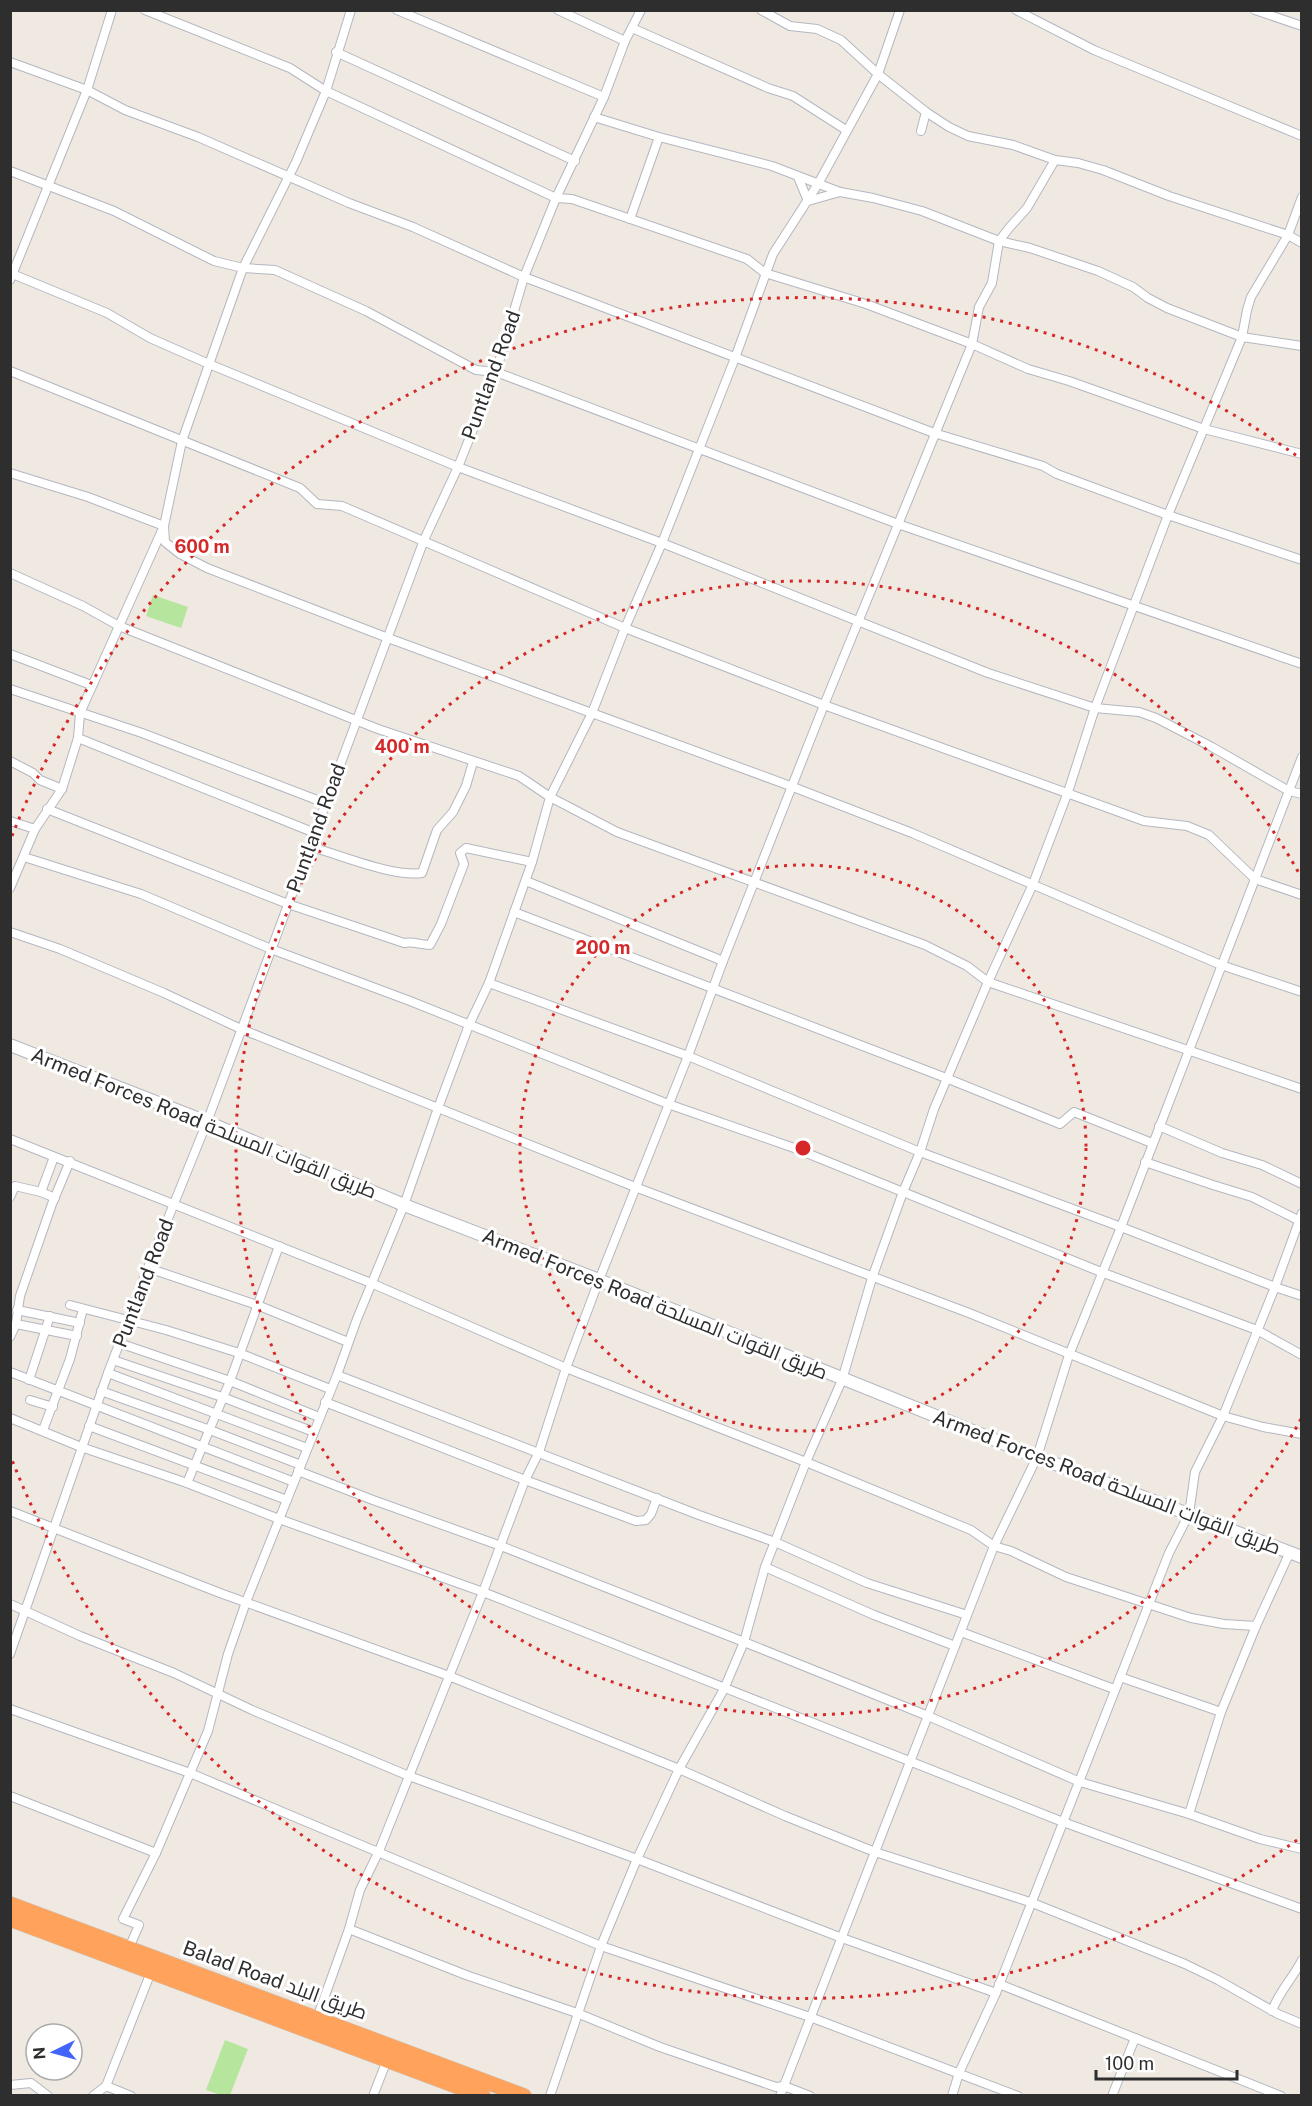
<svg xmlns="http://www.w3.org/2000/svg" width="1312" height="2106" viewBox="0 0 1312 2106" font-family="'Public Sans',Cairo,sans-serif">
<rect width="100%" height="100%" fill="#efe9e1"/>
<g fill="#b6e59e">
<path d="M153 595 188 607 181 628 146 616Z"/>
<path d="M225 2040 248 2049 230 2095H221L206 2090Z"/>
</g>
<g fill="none" stroke-linecap="round" stroke-linejoin="round">
<g stroke="#b4b7c1" stroke-width="10">
<g id="street">
<path d="M145 10 290 68 326 91 556 198 572 199 747 259 765 273 866 304 972 344 1028 369 1069 381 1204 429 1302 454"/>
<path d="M397 10 604 97"/>
<path d="M558 10 625 41"/>
<path d="M761 10 790 26 817 29 841 40 878 74 926 112 921 131"/>
<path d="M1016 10 1094 50 1302 136"/>
<path d="M1255 10 1302 26"/>
<path d="M632 28 768 88 793 96 846 130"/>
<path d="M336 52 575 161"/>
<path d="M10 62 87 90 125 110 198 137 349 203 413 227 524 277 934 433 1043 466 1057 474 1168 515 1302 560"/>
<path d="M926 112 949 127 968 136 1013 145 1055 160 1078 163 1103 170 1169 196 1288 235 1302 243"/>
<path d="M594 117 659 137 772 166 840 192 873 198 922 211 999 241 1030 248 1098 271 1133 287 1148 298 1167 308 1242 337 1302 346"/>
<path d="M10 171 114 211 214 261 243 268 275 270 366 311 476 370 496 372 898 524 1302 664"/>
<path d="M798 177 808 201 840 192"/>
<path d="M630 219 659 137"/>
<path d="M10 273 107 313 150 338 209 364 458 467 662 543 988 673 1095 708 1139 712 1156 718 1212 747 1289 791 1302 794"/>
<path d="M10 280 87 90 112 10"/>
<path d="M10 371 300 488 317 504 342 506 625 628 824 705 1144 821 1187 826 1209 835 1255 879 1302 895"/>
<path d="M10 473 88 497 164 526 165 542 180 554 207 568 388 638 793 787 912 833 1221 965 1302 992"/>
<path d="M10 573 83 606 119 626 378 729 519 776 550 797 617 832 925 945 967 966 988 982 1302 1089"/>
<path d="M10 654 91 685"/>
<path d="M10 689 142 733 325 803"/>
<path d="M78 738 315 833 318 849C346 857 394 877 422 873L437 830 453 812 466 786 473 762"/>
<path d="M10 761 33 773 40 780 62 789"/>
<path d="M47 809 288 904 404 943C414 941 420 945 430 945L441 924 464 864 460 853 466 848 532 862"/>
<path d="M10 821 35 829"/>
<path d="M24 857 141 894 271 949 410 1001 668 1104 794 1148 1101 1272 1257 1330 1302 1355"/>
<path d="M526 881 723 961"/>
<path d="M10 888 35 829 62 789 78 738 80 713 164 526 182 441 243 268 296 162 326 91 351 10"/>
<path d="M514 912 946 1078 1060 1124 1074 1112 1152 1143"/>
<path d="M10 932 60 949 164 993 241 1029 635 1187 969 1313 1223 1416 1263 1427 1302 1434"/>
<path d="M489 983 688 1056 920 1152 1121 1227 1275 1287 1302 1296"/>
<path d="M1159 1126 1222 1153 1262 1165 1302 1184"/>
<path d="M10 1139 371 1283 566 1368 806 1462 971 1530 994 1546 1011 1551 1066 1577 1191 1618 1224 1624 1256 1626"/>
<path d="M1145 1162 1213 1185 1252 1197 1302 1222"/>
<path d="M41 1192 54 1157"/>
<path d="M10 1197 15 1186 41 1192 55 1198"/>
<path d="M148 1268 257 1305 348 1342"/>
<path d="M70 1305 166 1330 239 1353 330 1389"/>
<path d="M17 1310 80 1323"/>
<path d="M16 1324 77 1336"/>
<path d="M10 1337 16 1324 20 1296 52 1204 70 1161"/>
<path d="M119 1343 230 1381 319 1417"/>
<path d="M113 1360 222 1397 314 1432"/>
<path d="M10 1372 294 1482"/>
<path d="M108 1373 307 1448"/>
<path d="M337 1375 699 1515 775 1542 867 1583 967 1615"/>
<path d="M29 1380 50 1316"/>
<path d="M101 1391 210 1430 301 1465"/>
<path d="M30 1400 53 1407"/>
<path d="M325 1402 525 1480 636 1521 646 1520 651 1514 657 1498"/>
<path d="M10 1418 81 1447 187 1483 279 1519 483 1592 1063 1822 1302 1909"/>
<path d="M89 1426 287 1500"/>
<path d="M43 1430 70 1359 83 1309"/>
<path d="M298 1471 373 1500 501 1546 744 1642 928 1716 1080 1782 1189 1814 1260 1839 1302 1849"/>
<path d="M187 1483 230 1381 279 1246"/>
<path d="M10 1511 220 1593 449 1676 679 1769 785 1816 875 1852 1030 1902 1185 1964 1218 1980 1278 2014 1302 2024"/>
<path d="M765 1567 874 1615 955 1646"/>
<path d="M10 1604 80 1636 174 1673 252 1710 409 1776 637 1859 842 1938 996 1993"/>
<path d="M961 1632 1114 1689"/>
<path d="M10 1654 108 1373 148 1268 207 1122 424 540 458 467 496 372 524 277 556 198 604 97 625 41 641 10"/>
<path d="M1120 1677 1221 1712"/>
<path d="M10 1709 190 1773 601 1946 810 2017 1018 2096"/>
<path d="M10 1796 156 1853"/>
<path d="M1189 1814 1221 1712 1256 1626 1290 1552"/>
<path d="M349 1929 466 1975 577 2013 660 2047 776 2087 784 2086 810 2096"/>
<path d="M129 1948 139 1925 123 1919 156 1853 208 1731 228 1654 246 1602 337 1375 357 1319 404 1205 438 1108 469 1025 489 983 532 862 550 797 592 713 625 628 662 543 735 358 773 254 818 184 878 74 900 10"/>
<path d="M999 1984 1281 2096"/>
<path d="M1272 2011C1278 1993 1293 1978 1302 1960"/>
<path d="M317 2018 349 1929 360 1890 379 1851 483 1592 525 1480 539 1452 566 1368 599 1280 688 1056 723 961 824 705 972 344 979 307 992 283 999 241 1009 228 1027 208 1055 160"/>
<path d="M10 2085 31 2083 48 2096"/>
<path d="M106 2086 131 2096"/>
<path d="M93 2096 106 2086 151 1972"/>
<path d="M373 2096 387 2060"/>
<path d="M550 2096 601 1946 637 1859 679 1769 724 1689 744 1642 765 1567 806 1462 842 1380 872 1278 903 1192 920 1152 934 1109 988 982 1033 884 1068 792 1095 708 1168 515 1242 337 1247 310 1251 297 1288 235 1302 197"/>
<path d="M780 2096 994 1546 1037 1457 1069 1355 1121 1227 1302 757"/>
<path d="M952 2096 959 2073 996 1993 1169 1553 1189 1514 1195 1472 1223 1416 1275 1287 1302 1213"/>
<path d="M1112 2096 1135 2038"/>
</g>
</g>
<g stroke="#b4b7c1" stroke-width="14">
<path id="secondary" d="M10 1045 207 1122 404 1205 599 1280 1037 1457 1302 1557"/>
</g>
<g stroke="#c9c9c9" stroke-width="16">
<g id="highway">
<path d="M10 1904 524 2096"/>
<path d="M10 1919 483 2096"/>
</g>
</g>
<use href="#street" stroke="#fff" stroke-width="8"/>
<use href="#secondary" stroke="#fff" stroke-width="12"/>
<use href="#highway" stroke="#ffa35c" stroke-width="15"/>
</g>
<g fill="none" stroke="#d62828" stroke-width="3" stroke-dasharray="3 6">
<circle cx="803" cy="1148" r="283"/>
<path d="M1301 1419A567 567 0 1 1 1301 877"/>
<path d="M1297 1840A850 850 0 0 1 12 1460M12 836A850 850 0 0 1 1297 456"/>
</g>
<g text-anchor="middle" dominant-baseline="central" stroke-width="6" stroke-linejoin="round" paint-order="stroke">
<g font-size="20" fill="#2e2e2e" stroke="#fff">
<text transform="translate(491 375) rotate(-70)">Puntland Road</text>
<text transform="translate(316 828) rotate(-70)">Puntland Road</text>
<text transform="translate(204 1123) rotate(22)">Armed Forces Road طريق القوات المسلحة</text>
<text transform="translate(143 1283) rotate(-69)">Puntland Road</text>
<text transform="translate(655 1304) rotate(22)">Armed Forces Road طريق القوات المسلحة</text>
<text transform="translate(1107 1482) rotate(21)">Armed Forces Road طريق القوات المسلحة</text>
<text transform="translate(275 1980) rotate(20)">Balad Road طريق البلد</text>
</g>
</g>
<circle cx="803" cy="1148" r="9" fill="#d62828" stroke="#fff" stroke-width="3"/>
<g font-size="18" text-anchor="middle" font-weight="bold" fill="#d62828" stroke="#fff" stroke-width="6" stroke-linejoin="round" paint-order="stroke">
<text x="202" y="553">600 m</text>
<text x="402" y="753">400 m</text>
<text x="603" y="954">200 m</text>
</g>
<rect width="1312" height="2106" fill="none" stroke="#2e2e2e" stroke-width="24"/>
<g transform="translate(54 2052) rotate(265)"><circle r="28" fill="#ffffff" stroke="#ababab" stroke-width="1.5"/>
<path d="M0-4.5L10 22L0 15L-10 22Z" fill="#4264fb"/>
<text y="-9" font-size="16" font-weight="bold" text-anchor="middle" fill="#2e2e2e">N</text>
</g>
<path d="M1096 2070v9h141v-9" fill="none" stroke="#2e2e2e" stroke-width="3"/>
<text x="1105" y="2070" font-size="18" fill="#2e2e2e" stroke="#ffffff" stroke-width="4.5" paint-order="stroke">100 m</text>
</svg>
